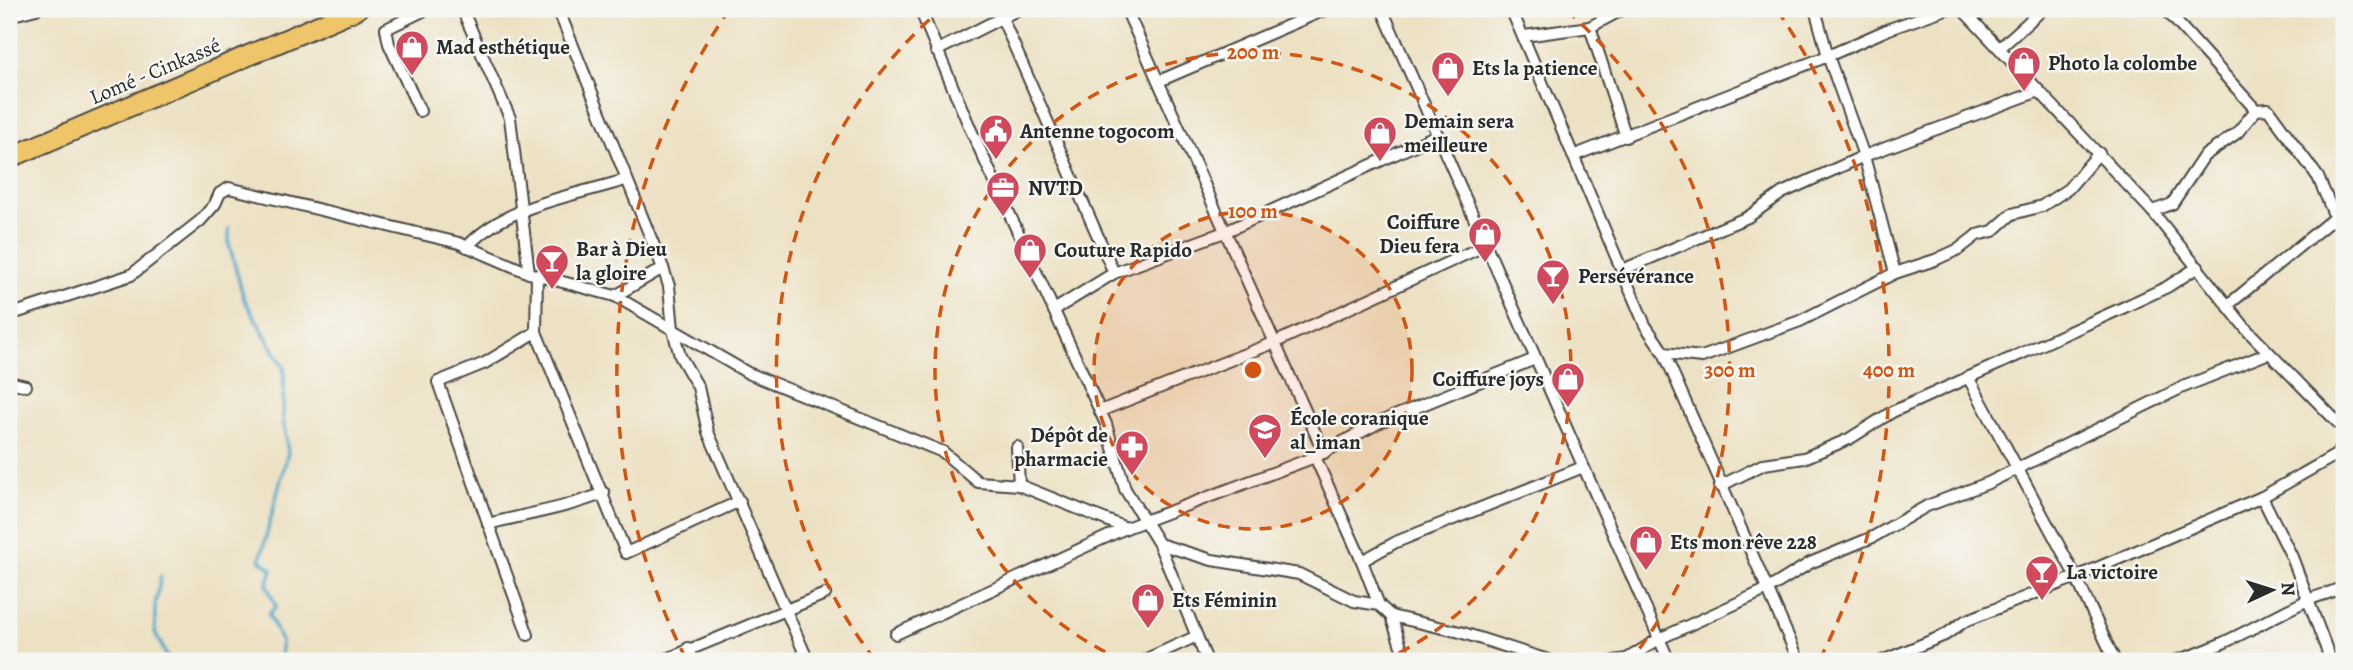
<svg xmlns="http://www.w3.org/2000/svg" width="2353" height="670" viewBox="0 0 2353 670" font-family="Alegreya,serif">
<rect width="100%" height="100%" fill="#f6f6f2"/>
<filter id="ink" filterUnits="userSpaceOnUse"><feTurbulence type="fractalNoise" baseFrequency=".0143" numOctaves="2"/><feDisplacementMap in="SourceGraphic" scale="14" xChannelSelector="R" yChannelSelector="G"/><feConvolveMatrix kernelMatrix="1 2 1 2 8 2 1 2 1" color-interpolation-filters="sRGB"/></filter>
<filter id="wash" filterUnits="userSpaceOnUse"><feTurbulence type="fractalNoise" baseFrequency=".00686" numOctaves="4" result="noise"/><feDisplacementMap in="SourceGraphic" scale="28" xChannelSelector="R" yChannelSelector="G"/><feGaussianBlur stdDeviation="1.57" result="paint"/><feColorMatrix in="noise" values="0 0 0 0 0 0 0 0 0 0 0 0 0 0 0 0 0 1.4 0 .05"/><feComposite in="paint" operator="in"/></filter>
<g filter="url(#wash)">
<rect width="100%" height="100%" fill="#ede1c3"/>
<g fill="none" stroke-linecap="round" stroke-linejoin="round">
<g stroke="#50a9cd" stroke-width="3.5">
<path d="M229 228V244L244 299 284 368 283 421 288 452 260 560 272 569 267 585 276 607 269 614 281 641V661"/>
<path d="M161 576 155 605V632L169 661"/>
</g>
</g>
</g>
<g filter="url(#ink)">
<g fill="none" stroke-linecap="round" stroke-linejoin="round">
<g stroke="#484642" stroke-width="14">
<g id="street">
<path d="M462 9 510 118 529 273"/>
<path d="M558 9 663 268 669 286 673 330 680 356 698 387 708 432 808 661"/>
<path d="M920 9 970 128 1106 424 1125 489 1159 544 1212 560 1299 574 1354 601 1379 605 1391 616 1460 632 1551 661"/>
<path d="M1126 9 1324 453"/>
<path d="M1382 9 1669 661"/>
<path d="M1511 9 1645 325 1664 353 1702 357 1800 321 1895 273 1935 260 1959 249 1977 235 1993 231 2012 214 2042 206 2068 189 2099 153"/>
<path d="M1815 9 1828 56 1864 156 1895 273"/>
<path d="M1962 9 2152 211 2247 330 2344 429"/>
<path d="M2165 9 2256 110"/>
<path d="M9 16 36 9"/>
<path d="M1002 18 1114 273"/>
<path d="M1590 27 1626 137"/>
<path d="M1524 36 1590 27 1623 9"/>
<path d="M2001 47 2043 9"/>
<path d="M936 51 1019 9"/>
<path d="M1159 81 1327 9"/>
<path d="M420 111 389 44 386 29 427 9"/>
<path d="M1573 156 1828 56 1889 29 1946 9"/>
<path d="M2152 211 2172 204 2204 156 2237 133 2256 110 2268 109 2318 177 2335 217"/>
<path d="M467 247C504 205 574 196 625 180"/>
<path d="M1622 270 1748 217 1782 193 1864 156 2039 91"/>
<path d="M537 275 536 332 626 553 740 501"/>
<path d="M615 296 663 268"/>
<path d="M2228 305 2335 217 2344 229"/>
<path d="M1054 310 1114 273 1227 231 1437 135"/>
<path d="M9 315 131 275 200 221 215 204 220 193 229 188 459 243 529 273 615 296 748 373 943 452 978 482 1019 485 1126 528"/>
<path d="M1664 353 1799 661"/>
<path d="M1968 377 2076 577 2262 497 2336 455 2344 444"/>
<path d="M9 382 26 386"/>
<path d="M1100 411 1276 342 1486 245"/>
<path d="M1017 447 1019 485"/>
<path d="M1315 457 1362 561"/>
<path d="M1720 486 1764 464 1804 458 1849 439 1892 412 2118 310 2167 287 2198 267"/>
<path d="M2262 497 2292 557 2331 661"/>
<path d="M488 524C527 514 567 508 604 493"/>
<path d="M1159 544 1207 661"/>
<path d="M1379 605 1362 561 1396 542 1583 467"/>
<path d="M1391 616 1406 661"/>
<path d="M896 634 1126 528 1315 457 1380 422 1535 359"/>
<path d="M528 635 438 382 485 363 536 332"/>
<path d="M688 648 694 661"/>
<path d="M662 661 825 594"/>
<path d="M1142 661 1197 636"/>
<path d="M1614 661 1627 659 1659 639 1768 589 1810 563 1873 537 1927 506 1988 483 2183 387 2269 353"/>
<path d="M1882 661 1945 635 1965 621 2076 577 2115 661"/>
<path d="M2174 661C2220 649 2261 622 2304 602 2317 595 2331 594 2344 586"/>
</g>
</g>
<g stroke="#484642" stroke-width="23">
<path id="highway" d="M9 158 357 9"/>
</g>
<use href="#street" stroke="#fff" stroke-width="10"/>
<use href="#highway" stroke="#eec569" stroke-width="19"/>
</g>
</g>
<circle cx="1253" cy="370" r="159" fill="#d5540f" fill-opacity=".12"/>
<g fill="none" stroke="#d5540f" stroke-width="3.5" stroke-dasharray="12 9">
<circle cx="1253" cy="370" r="159"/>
<path d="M1124 661A318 318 0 1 1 1382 661"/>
<path d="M875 660A477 477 0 0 1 940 10M1566 10A477 477 0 0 1 1631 660"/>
<path d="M686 659A636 636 0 0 1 729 10M1777 10A636 636 0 0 1 1820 659"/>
</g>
<defs>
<g id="shop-pin" transform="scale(1.75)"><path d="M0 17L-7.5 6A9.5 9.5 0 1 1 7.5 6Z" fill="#d1495b" stroke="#f6f6f2"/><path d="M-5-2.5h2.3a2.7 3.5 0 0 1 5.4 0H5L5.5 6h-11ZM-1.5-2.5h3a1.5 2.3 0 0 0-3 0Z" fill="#fff"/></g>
<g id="civic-pin" transform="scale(1.75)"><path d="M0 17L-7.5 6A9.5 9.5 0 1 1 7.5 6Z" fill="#d1495b" stroke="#f6f6f2"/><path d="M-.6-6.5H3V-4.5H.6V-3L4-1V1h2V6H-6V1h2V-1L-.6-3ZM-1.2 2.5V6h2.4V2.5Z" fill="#fff"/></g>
<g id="office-pin" transform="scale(1.75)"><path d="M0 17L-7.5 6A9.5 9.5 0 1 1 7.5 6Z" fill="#d1495b" stroke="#f6f6f2"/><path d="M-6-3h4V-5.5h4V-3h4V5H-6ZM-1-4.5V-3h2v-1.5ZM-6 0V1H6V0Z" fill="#fff"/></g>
<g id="bar-pin" transform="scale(1.75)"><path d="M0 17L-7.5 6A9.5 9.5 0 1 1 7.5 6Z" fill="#d1495b" stroke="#f6f6f2"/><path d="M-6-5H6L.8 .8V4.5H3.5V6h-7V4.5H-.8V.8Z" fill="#fff"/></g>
<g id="school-pin" transform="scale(1.75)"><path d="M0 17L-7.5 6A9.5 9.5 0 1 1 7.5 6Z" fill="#d1495b" stroke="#f6f6f2"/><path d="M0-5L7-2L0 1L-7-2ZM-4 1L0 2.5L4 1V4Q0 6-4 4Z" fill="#fff"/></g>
<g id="pharmacy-pin" transform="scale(1.75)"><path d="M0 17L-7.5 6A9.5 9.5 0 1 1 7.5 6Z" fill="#d1495b" stroke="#f6f6f2"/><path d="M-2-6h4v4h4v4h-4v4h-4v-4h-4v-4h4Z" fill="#fff"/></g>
</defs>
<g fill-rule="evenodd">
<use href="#shop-pin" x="412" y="47"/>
<use href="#shop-pin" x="2024" y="63"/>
<use href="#shop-pin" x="1448" y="68"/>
<use href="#civic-pin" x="996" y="131"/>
<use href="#shop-pin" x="1380" y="133"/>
<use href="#office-pin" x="1003" y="188"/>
<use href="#shop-pin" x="1485" y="234"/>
<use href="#shop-pin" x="1030" y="250"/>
<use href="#bar-pin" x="552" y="261"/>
<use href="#bar-pin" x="1553" y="276"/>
<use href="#shop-pin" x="1568" y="379"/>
<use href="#school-pin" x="1265" y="430"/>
<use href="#pharmacy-pin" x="1132" y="447"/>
<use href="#shop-pin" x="1646" y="542"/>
<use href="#bar-pin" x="2042" y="572"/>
<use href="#shop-pin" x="1148" y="600"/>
</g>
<g text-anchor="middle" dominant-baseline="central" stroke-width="5" stroke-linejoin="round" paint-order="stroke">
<g font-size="21" font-weight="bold" fill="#2b2b2b" stroke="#f6f6f2" text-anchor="start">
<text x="436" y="47">Mad esthétique</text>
<text x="2048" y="63">Photo la colombe</text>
<text x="1472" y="68">Ets la patience</text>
<text x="1404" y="121">Demain sera<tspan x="1404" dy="24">meilleure</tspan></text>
<text x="1020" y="131">Antenne togocom</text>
<text x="1028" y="188">NVTD</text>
<text x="1460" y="222" text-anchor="end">Coiffure<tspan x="1460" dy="24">Dieu fera</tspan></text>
<text x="576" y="249">Bar à Dieu<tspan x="576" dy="24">la gloire</tspan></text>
<text x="1054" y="250">Couture Rapido</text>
<text x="1578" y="276">Persévérance</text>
<text x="1544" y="379" text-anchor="end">Coiffure joys</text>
<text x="1290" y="418">École coranique<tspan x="1290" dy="24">al_iman</tspan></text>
<text x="1108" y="435" text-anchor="end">Dépôt de<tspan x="1108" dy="24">pharmacie</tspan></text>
<text x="1670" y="542">Ets mon rêve 228</text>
<text x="2066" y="572">La victoire</text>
<text x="1172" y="600">Ets Féminin</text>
</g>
<g font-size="21" fill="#2b2b2b" stroke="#f6f6f2">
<text transform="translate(155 71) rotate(-23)">Lomé - Cinkassé</text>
</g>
</g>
<circle cx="1253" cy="370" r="10" fill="#d5540f" stroke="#f6f6f2" stroke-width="3.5"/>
<g font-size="21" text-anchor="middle" font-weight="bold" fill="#d5540f" stroke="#f6f6f2" stroke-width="5" stroke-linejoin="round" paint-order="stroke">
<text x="1253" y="59">200 m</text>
<text x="1253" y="218">100 m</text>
<text x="1730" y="377">300 m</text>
<text x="1889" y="377">400 m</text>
</g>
<rect width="2353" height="670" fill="none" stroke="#f6f6f2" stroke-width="35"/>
<g transform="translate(2272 590) rotate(86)" stroke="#f6f6f2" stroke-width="5" paint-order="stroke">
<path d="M0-5L12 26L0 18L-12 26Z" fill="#2b2b2b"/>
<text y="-10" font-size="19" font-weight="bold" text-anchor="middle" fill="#2b2b2b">N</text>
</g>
</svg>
